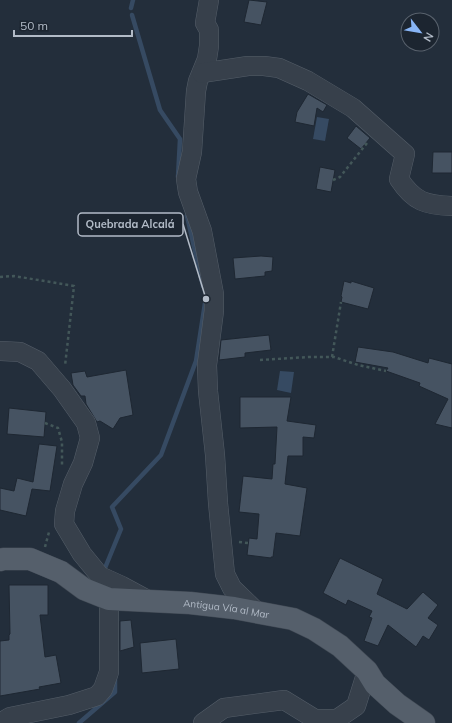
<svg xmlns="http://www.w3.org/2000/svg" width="452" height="723" viewBox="0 0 452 723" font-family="Mulish,sans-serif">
<rect width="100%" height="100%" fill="#232e3b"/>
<g fill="#364a62">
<path d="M317 117 329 119 325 141 313 139Z"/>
<path d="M280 371 294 372 291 393 277 390Z"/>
</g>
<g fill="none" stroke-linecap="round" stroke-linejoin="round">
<g stroke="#364a62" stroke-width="4.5">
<path d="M131 8 133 0"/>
<path d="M132 15 160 110 180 139 178 177"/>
<path d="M187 216 203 286"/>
<path d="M105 568 121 529 112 507 161 455 196 361 205 303"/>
<path d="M79 723 115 692V677"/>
</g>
</g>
<g fill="#465362" stroke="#1e2732">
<path d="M249 0 267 2 261 25 244 22Z"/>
<path d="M308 94 327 105 323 112 317 108 314 126 295 122 297 112Z"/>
<path d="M356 126 370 138 361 149 347 138Z"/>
<path d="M433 152H452V173H432Z"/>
<path d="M320 167 335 170 331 192 316 189Z"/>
<path d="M261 256 273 257 272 271 265 272V276L235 279 233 258Z"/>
<path d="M344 281 351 283V281L374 288 368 309 341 302 342 297 341 296Z"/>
<path d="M269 335 271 350 245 353V357L219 360 221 340Z"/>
<path d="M358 347 393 352 428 363 429 358 452 364V428L435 424 448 399 419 386 420 383 386 371 388 368 355 362Z"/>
<path d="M126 370 133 415 120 418 113 429 100 421 97 422 86 404 85 396H81L73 385 71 373 85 371 87 377Z"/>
<path d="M240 397H291L287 421 316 425 314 438 303 437V456H288L285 484 307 488 300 536 276 533 273 557H271V558L247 555 249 538 257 539 259 514 239 512 243 476 272 479 273 464H275L277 427 240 428Z"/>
<path d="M9 408 46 412 44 437 7 434Z"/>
<path d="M39 444 57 446 50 491 32 489 26 516 0 510V488L14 491 17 478 33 482Z"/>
<path d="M340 558 383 579 377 594 407 609 423 592 438 605 428 618 438 625 429 640 423 636 416 647 388 625 378 646 364 641 372 618 369 617 372 611 348 600 346 605 323 593Z"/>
<path d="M9 585H48V615H40L45 657 56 655 61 683 39 687 40 689 0 696V641L9 640V635L10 634Z"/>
<path d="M131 620 134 647 120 651V621Z"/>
<path d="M176 639 179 669 142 673 140 643Z"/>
</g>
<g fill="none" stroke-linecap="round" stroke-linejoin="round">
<g stroke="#555e69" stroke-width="20">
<g id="minor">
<path d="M209 0 205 23 209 30V46L207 59 198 81 196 91 192 152 186 179 188 192 202 231 214 294V311L207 365 208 391 215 455 218 503 225 574 232 588 257 612"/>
<path d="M202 73 248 66H264L279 68 308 81 353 108 405 154 399 179C414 202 426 205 452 206"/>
<path d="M1 351 20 352 38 361 62 389 86 423 90 438 83 463 73 484 65 511 64 524 82 554 100 576 122 586 148 600"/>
<path d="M0 723 10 717 69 705 97 696 103 689 109 672V599"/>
<path d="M203 723 224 708 284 700 315 719H337L356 706 367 671"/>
</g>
</g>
<g stroke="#404954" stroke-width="23">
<g id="major">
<path id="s1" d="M0 560 3 559H30L61 572 84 589 109 599 190 603 234 608 293 619 314 629 340 646 367 671 375 684 397 704 424 723"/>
</g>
</g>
<g stroke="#435759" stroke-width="2.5" stroke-dasharray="3 3" stroke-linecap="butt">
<path d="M333 180 340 177 367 143"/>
<path d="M0 277 14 276 74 286 65 366"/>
<path d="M332 357 341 302"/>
<path d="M260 360 308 357H334L358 365 386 371"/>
<path d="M45 423 58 428 62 442V465"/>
<path d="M239 542 248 543"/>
<path d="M45 547 49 532"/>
</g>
<use href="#minor" stroke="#37404b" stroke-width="19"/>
<use href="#major" stroke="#555f6b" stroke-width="22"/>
</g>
<g text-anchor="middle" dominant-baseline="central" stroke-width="3" stroke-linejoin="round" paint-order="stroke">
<g font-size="10" fill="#b2bbc7" stroke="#1c2530">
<text stroke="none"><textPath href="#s1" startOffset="237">Antigua Vía al Mar</textPath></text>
</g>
</g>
<path fill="none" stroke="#b2bbc7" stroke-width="1.5" d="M206 299L183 224"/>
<circle fill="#b2bbc7" stroke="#1c2530" stroke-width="1.5" cx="206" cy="299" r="4"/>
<rect fill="#1c2530" stroke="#b2bbc7" stroke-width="1.5" x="78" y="213" width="105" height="23" rx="4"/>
<g font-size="11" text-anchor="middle" font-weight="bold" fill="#b2bbc7">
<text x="130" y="228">Quebrada Alcalá</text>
</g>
<g transform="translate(420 32) rotate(121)"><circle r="19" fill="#1c2530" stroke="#58616c"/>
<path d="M0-3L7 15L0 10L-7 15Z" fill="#88b5f6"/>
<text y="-6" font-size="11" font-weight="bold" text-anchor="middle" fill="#b2bbc7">N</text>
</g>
<path d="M14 30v6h118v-6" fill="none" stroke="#b2bbc7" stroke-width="2"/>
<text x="20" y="30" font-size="12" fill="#b2bbc7" stroke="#1c2530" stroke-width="3" paint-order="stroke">50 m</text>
</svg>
